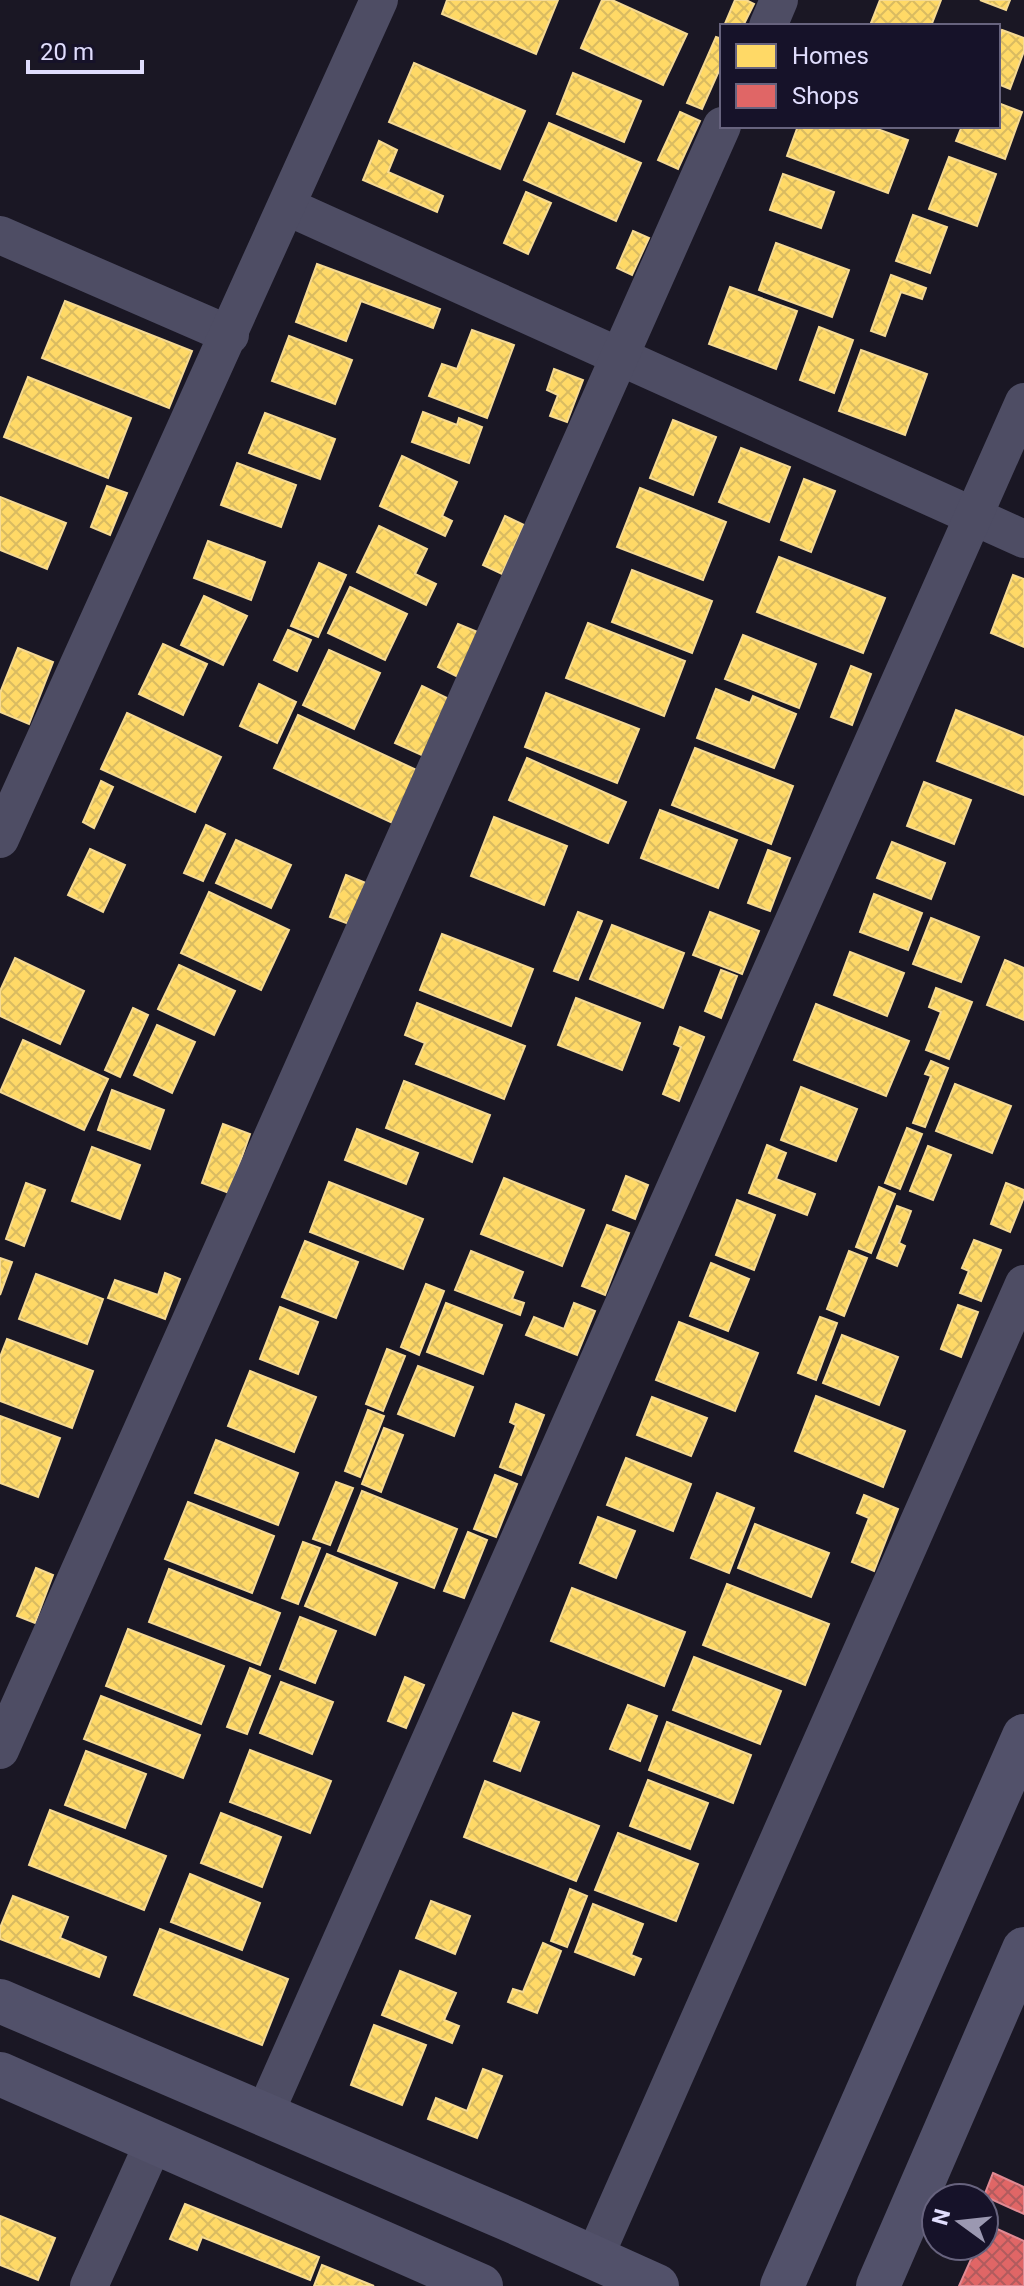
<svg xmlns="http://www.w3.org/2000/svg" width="1024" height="2286" viewBox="0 0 1024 2286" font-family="Roboto,sans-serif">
<defs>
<pattern id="homes-cross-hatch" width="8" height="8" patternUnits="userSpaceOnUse" patternTransform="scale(2)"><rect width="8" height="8" fill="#ffd966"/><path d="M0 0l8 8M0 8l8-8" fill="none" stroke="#d9bb61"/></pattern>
<pattern id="shops-cross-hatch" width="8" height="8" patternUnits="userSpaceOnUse" patternTransform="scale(2)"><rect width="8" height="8" fill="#e06666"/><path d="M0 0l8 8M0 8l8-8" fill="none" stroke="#b15b5e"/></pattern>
</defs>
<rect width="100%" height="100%" fill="#1a1724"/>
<g fill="url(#homes-cross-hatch)" stroke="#f6da93" stroke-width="2">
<path d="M447 0H558L536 54 442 14Z"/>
<path d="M602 0H612L687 34 663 85 581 48Z"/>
<path d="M735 0H746L754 4 743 26H724Z"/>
<path d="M880 0H941L931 26H880L871 23Z"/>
<path d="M980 0H1010L1006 10Z"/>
<path d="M1002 30 1024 38V51L1010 89 998 84V41Z"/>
<path d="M716 37 722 39V64L702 109 687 103Z"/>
<path d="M414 63 525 111 500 169 389 122Z"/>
<path d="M573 73 641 101 624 142 557 114Z"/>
<path d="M998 103 1022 112 1005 159 956 141 962 126H998Z"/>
<path d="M680 112 700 121 678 169 658 160Z"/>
<path d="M549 123 641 163 616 221 524 180Z"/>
<path d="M798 126H869L908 140 888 193 787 156Z"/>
<path d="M379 141 397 150 388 172 443 196 437 212 363 180Z"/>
<path d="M949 157 996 174 977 226 929 209Z"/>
<path d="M783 174 834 192 821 228 770 210Z"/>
<path d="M526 192 551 203 528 254 504 243Z"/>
<path d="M913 215 947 227 930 273 896 261Z"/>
<path d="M633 231 649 238 632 275 617 268Z"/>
<path d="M776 243 849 270 832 317 759 290Z"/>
<path d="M317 264 440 309 433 328 361 301 346 341 296 322Z"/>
<path d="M891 275 926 288 922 299 901 292 885 336 871 331Z"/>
<path d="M730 287 797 311 776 369 709 344Z"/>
<path d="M65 301 192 351 169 408 42 358Z"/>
<path d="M819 327 853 340 834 393 800 380Z"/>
<path d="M472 330 514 345 487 418 429 396 442 364 457 369Z"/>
<path d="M289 336 352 360 335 404 272 381Z"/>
<path d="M861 350 927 374 905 435 839 411Z"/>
<path d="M554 369 583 380 567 422 550 416 558 395 547 390Z"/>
<path d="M28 377 131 418 108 478 4 437Z"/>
<path d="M423 412 457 425 459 418 482 427 469 463 412 442Z"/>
<path d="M265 413 335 439 320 479 249 453Z"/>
<path d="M673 420 716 437 693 495 650 478Z"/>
<path d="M741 448 790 467 769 522 719 502Z"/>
<path d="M402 456 457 482 442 516 452 521 445 536 380 506Z"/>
<path d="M237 463 296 485 281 527 221 505Z"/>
<path d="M804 479 835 491 811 552 781 540Z"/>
<path d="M107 486 127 493 110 535 91 527Z"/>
<path d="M640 488 726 522 703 580 617 547Z"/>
<path d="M0 497 66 523 47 569 0 550Z"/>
<path d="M505 516 524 525 502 574 483 565Z"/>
<path d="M379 526 427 549 415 574 436 584 426 605 357 572Z"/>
<path d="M208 541 265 562 251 600 194 578Z"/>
<path d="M779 557 885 598 863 653 757 612Z"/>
<path d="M319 563 346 575 318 637 291 626Z"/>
<path d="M632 570 712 601 692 653 612 622Z"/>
<path d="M1013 575 1024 579V647L991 633Z"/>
<path d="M350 587 407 614 385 660 328 633Z"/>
<path d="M204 596 247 616 223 665 181 645Z"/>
<path d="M588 623 685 661 664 716 566 678Z"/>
<path d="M458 624 480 633 458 677 438 667Z"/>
<path d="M288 630 311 640 297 671 274 660Z"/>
<path d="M743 635 816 664 799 708 725 679Z"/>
<path d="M163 644 207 664 183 715 139 694Z"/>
<path d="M18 648 53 662 29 724 0 712V693Z"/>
<path d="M329 650 380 673 354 729 303 705Z"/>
<path d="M851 666 871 674 852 725 831 717Z"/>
<path d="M259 684 296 702 277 743 240 726Z"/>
<path d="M422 686 453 701 426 757 395 743Z"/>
<path d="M716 689 750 703 753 696 796 714 774 768 697 738Z"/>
<path d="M546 693 639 729 617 783 525 747Z"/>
<path d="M956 710 1024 737V795L937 761Z"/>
<path d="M127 713 221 757 195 812 101 769Z"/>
<path d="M298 715 423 773 399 826 274 768Z"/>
<path d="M695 748 793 786 771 844 672 805Z"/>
<path d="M527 758 626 802 608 843 509 800Z"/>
<path d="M101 781 113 787 94 828 83 822Z"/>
<path d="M924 782 971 800 954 844 907 826Z"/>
<path d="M660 810 737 840 718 888 641 858Z"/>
<path d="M494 817 567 846 544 905 471 876Z"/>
<path d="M206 825 225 834 203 881 184 873Z"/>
<path d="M236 840 291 865 271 908 216 883Z"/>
<path d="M892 842 945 863 931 899 877 878Z"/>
<path d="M90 849 125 865 103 912 68 895Z"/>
<path d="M768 850 790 858 770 911 748 903Z"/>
<path d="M346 875 366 883 349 924 330 917Z"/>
<path d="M209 892 289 930 261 990 181 953Z"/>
<path d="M874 894 922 913 908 950 860 932Z"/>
<path d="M578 912 602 921 578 980 554 971Z"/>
<path d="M710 912 759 931 742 974 693 955Z"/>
<path d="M931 918 979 937 961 982 913 964Z"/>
<path d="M612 925 684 953 663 1008 590 979Z"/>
<path d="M442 934 533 969 511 1026 420 990Z"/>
<path d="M850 952 904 973 887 1016 834 995Z"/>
<path d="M15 958 84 991 60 1044 0 1016V991Z"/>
<path d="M1005 960 1024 968V1020L987 1005Z"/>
<path d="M179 965 235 991 214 1035 158 1009Z"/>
<path d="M721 970 737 976 721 1018 705 1011Z"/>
<path d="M936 988 972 1002 949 1059 926 1050 941 1012 929 1007Z"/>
<path d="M576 998 640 1023 622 1070 558 1045Z"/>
<path d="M417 1003 525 1046 504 1099 416 1064 425 1043 405 1035Z"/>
<path d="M816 1004 909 1041 886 1096 794 1060Z"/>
<path d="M133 1008 148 1015 120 1077 105 1070Z"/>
<path d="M157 1025 195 1042 172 1093 134 1075Z"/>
<path d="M680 1027 704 1037 679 1101 663 1094 681 1047 674 1044Z"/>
<path d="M23 1040 108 1079 84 1130 0 1092Z"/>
<path d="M931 1061 948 1068 925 1127 913 1123 931 1076 925 1074Z"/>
<path d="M404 1081 490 1115 472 1162 386 1128Z"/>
<path d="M955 1084 1011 1106 992 1153 936 1131Z"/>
<path d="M801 1087 857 1109 836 1161 781 1140Z"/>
<path d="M112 1090 164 1110 150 1149 98 1130Z"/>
<path d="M223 1124 250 1134 229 1193 202 1183Z"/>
<path d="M907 1128 922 1134 900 1189 885 1183Z"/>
<path d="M357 1129 418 1153 406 1184 345 1160Z"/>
<path d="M767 1145 786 1153 776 1179 815 1194 807 1215 749 1193Z"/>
<path d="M928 1146 951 1155 933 1200 910 1191Z"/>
<path d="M92 1147 140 1165 120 1219 72 1201Z"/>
<path d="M626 1176 648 1185 635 1219 613 1210Z"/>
<path d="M504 1178 584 1210 562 1266 481 1234Z"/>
<path d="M329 1182 423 1219 403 1269 310 1232Z"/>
<path d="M26 1183 45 1190 24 1246 6 1239Z"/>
<path d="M1006 1183 1024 1190V1197L1010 1232 991 1224Z"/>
<path d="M879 1187 895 1194 871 1253 856 1247Z"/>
<path d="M737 1200 775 1215 754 1270 716 1255Z"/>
<path d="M897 1206 911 1211 899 1243 905 1246 897 1266 877 1258Z"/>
<path d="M607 1225 629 1233 605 1295 582 1286Z"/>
<path d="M974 1240 1001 1250 981 1301 960 1293 969 1271 962 1268Z"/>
<path d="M305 1241 358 1262 336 1318 282 1297Z"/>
<path d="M471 1251 523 1272 512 1299 524 1303 520 1315 455 1290Z"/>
<path d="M849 1251 867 1258 844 1316 827 1309Z"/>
<path d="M0 1258 12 1262 0 1295Z"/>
<path d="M711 1263 749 1279 728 1331 690 1316Z"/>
<path d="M165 1273 180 1279 165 1319 108 1298 115 1280 158 1295Z"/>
<path d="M36 1274 103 1299 87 1344 19 1319Z"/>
<path d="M426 1284 444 1291 419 1355 401 1347Z"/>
<path d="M446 1303 502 1325 483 1374 427 1352Z"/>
<path d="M574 1303 595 1311 577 1355 526 1335 534 1317 564 1329Z"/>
<path d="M958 1305 978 1312 961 1357 941 1349Z"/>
<path d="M280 1307 318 1322 298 1374 260 1359Z"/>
<path d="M820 1317 837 1323 816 1380 798 1373Z"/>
<path d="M679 1322 758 1353 735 1411 656 1380Z"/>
<path d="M842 1335 898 1357 879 1405 823 1383Z"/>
<path d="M7 1339 93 1371 72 1428 0 1401V1357Z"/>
<path d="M387 1349 405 1356 383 1411 366 1404Z"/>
<path d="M418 1366 473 1387 454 1436 398 1414Z"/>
<path d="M250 1371 316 1397 294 1452 228 1426Z"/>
<path d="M816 1396 905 1431 883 1487 795 1451Z"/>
<path d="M652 1397 707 1418 691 1456 637 1435Z"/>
<path d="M516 1404 544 1415 521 1475 500 1467 516 1425 510 1422Z"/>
<path d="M368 1410 384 1416 360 1477 345 1471Z"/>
<path d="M0 1416 60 1438 38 1497 0 1483Z"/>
<path d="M384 1428 403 1435 381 1492 362 1484Z"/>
<path d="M216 1440 298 1473 278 1525 195 1493Z"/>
<path d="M626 1458 691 1484 673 1531 607 1505Z"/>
<path d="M495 1475 517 1484 496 1537 474 1529Z"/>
<path d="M336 1482 353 1488 330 1545 313 1539Z"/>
<path d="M362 1491 457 1529 434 1588 338 1551Z"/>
<path d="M717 1493 754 1508 729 1573 691 1558Z"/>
<path d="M864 1495 898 1509 874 1571 852 1562 869 1518 857 1513Z"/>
<path d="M188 1502 274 1536 252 1593 165 1559Z"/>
<path d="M598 1517 635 1531 616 1578 580 1563Z"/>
<path d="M755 1524 829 1553 811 1597 738 1568Z"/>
<path d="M468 1532 487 1540 464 1598 444 1591Z"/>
<path d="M303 1542 320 1548 298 1604 282 1598Z"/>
<path d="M327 1554 397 1583 375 1635 305 1606Z"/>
<path d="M36 1568 53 1575 35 1623 17 1616Z"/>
<path d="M169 1569 280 1613 260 1665 149 1622Z"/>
<path d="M727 1584 829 1624 805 1685 703 1645Z"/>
<path d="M572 1588 685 1632 664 1686 551 1641Z"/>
<path d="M300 1617 336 1631 315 1683 280 1669Z"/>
<path d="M128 1629 224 1666 201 1724 106 1686Z"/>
<path d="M694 1657 781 1691 760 1744 673 1710Z"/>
<path d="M250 1668 270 1676 247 1734 227 1727Z"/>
<path d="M405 1677 424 1685 406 1728 388 1721Z"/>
<path d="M281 1682 333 1702 312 1754 260 1733Z"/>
<path d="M101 1696 200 1735 183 1778 84 1739Z"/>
<path d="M628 1705 657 1716 640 1761 610 1749Z"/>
<path d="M513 1713 539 1722 520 1771 494 1761Z"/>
<path d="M667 1722 751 1755 733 1803 649 1770Z"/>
<path d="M250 1750 331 1781 310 1833 230 1802Z"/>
<path d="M86 1751 146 1774 125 1828 65 1805Z"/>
<path d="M648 1780 708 1803 690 1849 630 1826Z"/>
<path d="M485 1781 599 1826 576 1881 464 1837Z"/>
<path d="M50 1810 166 1856 144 1910 29 1865Z"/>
<path d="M221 1813 281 1837 262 1887 201 1863Z"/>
<path d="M618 1833 698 1864 676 1921 595 1890Z"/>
<path d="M190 1874 260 1903 242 1950 171 1922Z"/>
<path d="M570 1889 587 1896 567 1947 551 1941Z"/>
<path d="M13 1896 68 1917 60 1938 106 1957 99 1977 0 1939V1928Z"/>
<path d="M431 1901 470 1916 455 1954 416 1938Z"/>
<path d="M593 1904 643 1924 631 1955 641 1959 634 1975 575 1952Z"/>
<path d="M160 1929 288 1979 262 2045 134 1995Z"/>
<path d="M543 1943 561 1951 537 2013 508 2002 513 1989 523 1992Z"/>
<path d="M400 1971 456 1993 444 2020 459 2026 452 2043 382 2015Z"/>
<path d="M374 2025 426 2045 402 2105 351 2085Z"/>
<path d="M483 2069 502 2076 477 2138 428 2119 436 2098 467 2111Z"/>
<path d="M185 2204 319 2257 310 2280 202 2237 197 2250 170 2239Z"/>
<path d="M0 2216 55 2238 38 2280 0 2265Z"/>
<path d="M322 2265 374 2286H314Z"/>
</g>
<g fill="url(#shops-cross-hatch)" stroke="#e08a93" stroke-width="2">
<path d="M993 2173 1024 2187V2214L984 2196Z"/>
<path d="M986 2224 1024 2241V2286H959L977 2246H984Z"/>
</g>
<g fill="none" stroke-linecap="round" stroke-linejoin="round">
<g stroke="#4e4d64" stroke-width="38">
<path d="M768 26 779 0"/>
<path d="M288 207 1024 539"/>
<path d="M0 235 230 335"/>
<path d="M0 839 379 0"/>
<path d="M0 1750 722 126"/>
<path d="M264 2115 1024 402"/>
<path d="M594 2258 1024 1284"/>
<path d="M89 2286 154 2142"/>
</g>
<g stroke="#52516a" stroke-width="44">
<path d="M0 2001 510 2220 657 2286"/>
<path d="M0 2074 481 2286"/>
<path d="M782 2286 1024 1736"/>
<path d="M878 2286 1024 1949"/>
</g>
</g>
<rect x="720" y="24" width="280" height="104" fill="#161229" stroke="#67637e" stroke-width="2"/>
<rect x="736" y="44" width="40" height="24" fill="#ffd966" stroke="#67637e" stroke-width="2"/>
<text x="792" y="64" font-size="24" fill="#e0ddfd">Homes</text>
<rect x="736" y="84" width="40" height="24" fill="#e06666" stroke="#67637e" stroke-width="2"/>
<text x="792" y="104" font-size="24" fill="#e0ddfd">Shops</text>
<g transform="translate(960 2222) rotate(285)"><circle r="38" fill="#161229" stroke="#67637e" stroke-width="2"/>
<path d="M0-6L14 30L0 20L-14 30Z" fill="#9b98b1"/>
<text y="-12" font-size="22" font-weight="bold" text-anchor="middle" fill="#e0ddfd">N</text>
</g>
<path d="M28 60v12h114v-12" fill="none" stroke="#e0ddfd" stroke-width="4"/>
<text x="40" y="60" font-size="24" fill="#e0ddfd" stroke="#161229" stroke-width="6" paint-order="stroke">20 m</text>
</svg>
